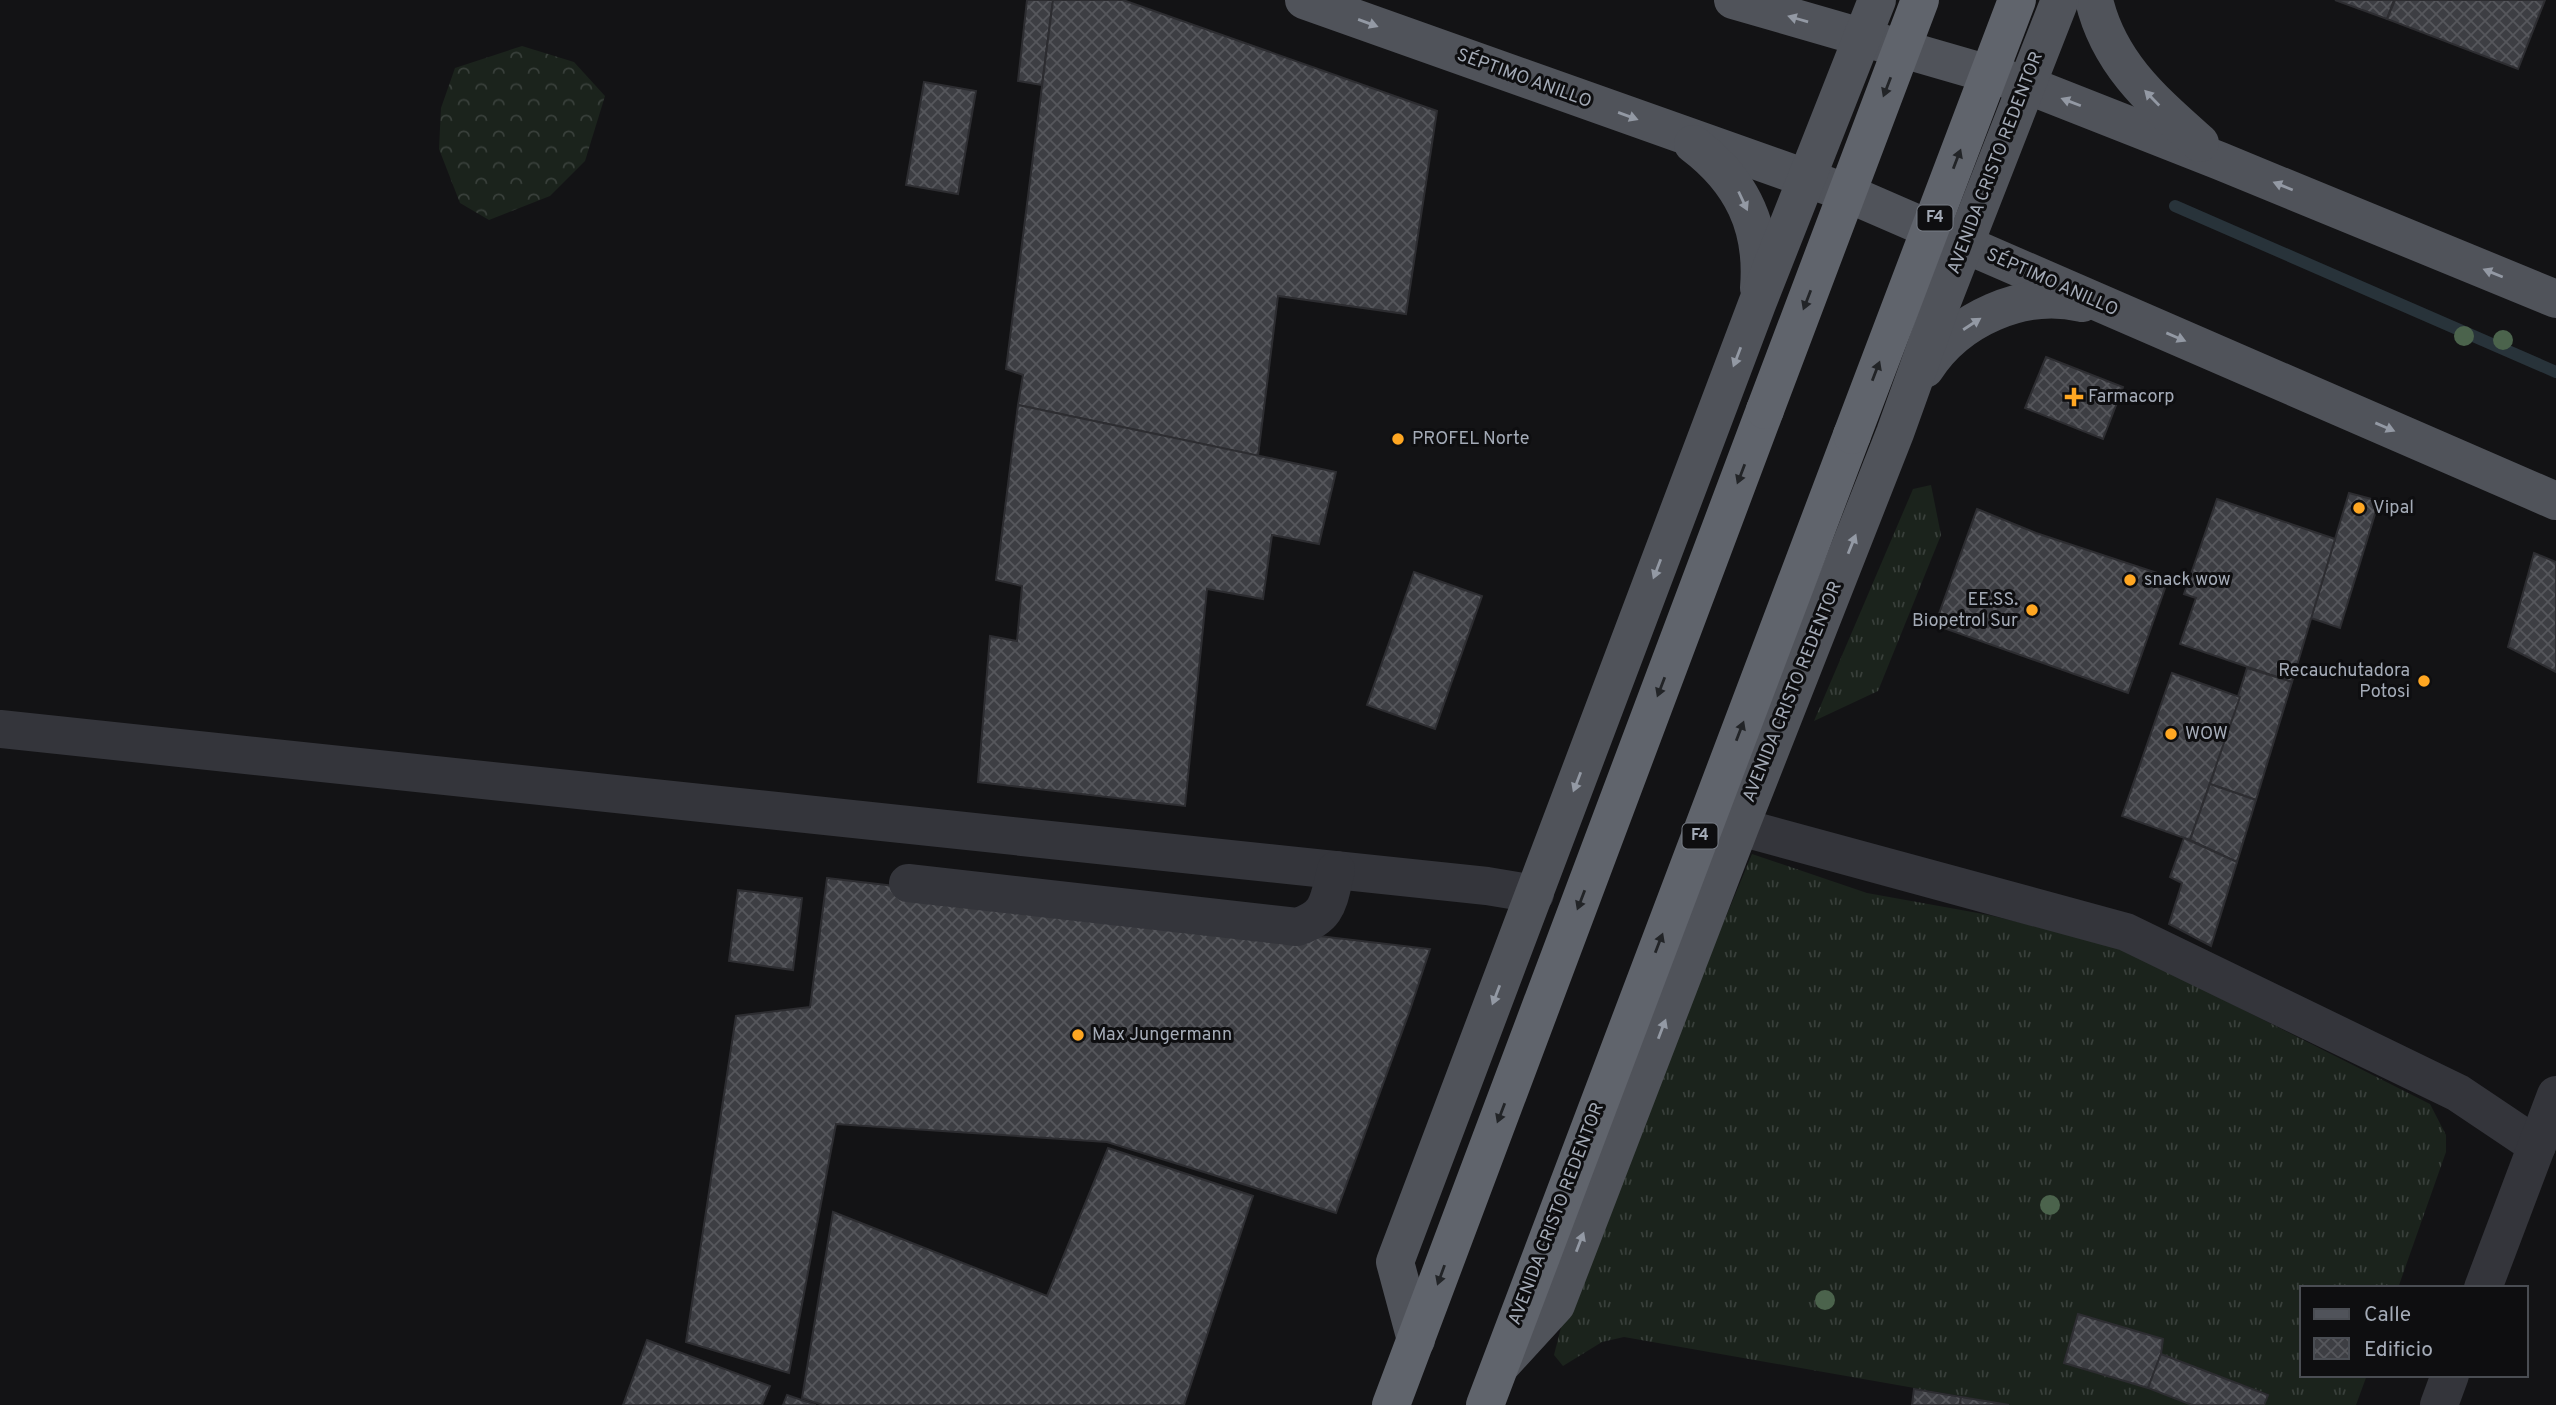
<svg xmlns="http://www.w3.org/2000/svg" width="2556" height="1405" viewBox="0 0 2556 1405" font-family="Overpass,sans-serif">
<defs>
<pattern id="grass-tufts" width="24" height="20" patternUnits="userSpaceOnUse" patternTransform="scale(1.75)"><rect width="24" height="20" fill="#1b231c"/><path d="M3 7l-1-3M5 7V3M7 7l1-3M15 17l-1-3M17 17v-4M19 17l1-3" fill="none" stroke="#39403b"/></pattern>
<pattern id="forest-crowns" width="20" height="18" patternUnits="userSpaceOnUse" patternTransform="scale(1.75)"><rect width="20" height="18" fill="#1b231c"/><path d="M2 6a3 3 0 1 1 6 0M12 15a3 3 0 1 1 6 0" fill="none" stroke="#39403b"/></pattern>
<pattern id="building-cross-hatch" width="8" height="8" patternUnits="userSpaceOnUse" patternTransform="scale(1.75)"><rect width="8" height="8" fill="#3d3e43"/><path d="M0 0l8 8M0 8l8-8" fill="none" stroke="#56575c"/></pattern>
</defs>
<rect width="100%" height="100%" fill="#131315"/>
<g fill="url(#grass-tufts)">
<path d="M1931 485 1941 535 1878 691 1814 721 1913 489Z"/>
<path d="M1752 854 1867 893 1989 915 2117 946 2430 1104 2446 1135V1152L2398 1288H2302V1375H2367L2356 1405H2264L2268 1394 2161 1354 2163 1339 2079 1314 2064 1363 2148 1388 2192 1405H2011L1624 1337 1602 1342 1563 1366 1554 1355 1570 1292Z"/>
</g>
<path fill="url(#forest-crowns)" d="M522 46 574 62 605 96 585 161 550 196 489 220 460 203 439 149 441 108 455 68Z"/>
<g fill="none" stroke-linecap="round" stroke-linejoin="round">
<path stroke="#28333a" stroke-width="12" d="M2175 206 2556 372"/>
</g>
<g fill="url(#building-cross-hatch)" stroke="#2d2d31" stroke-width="2">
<path d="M1027 0H1053L1042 85 1018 81Z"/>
<path d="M1053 0H1123L1437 111 1406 314 1278 296 1258 456 1018 405 1023 375 1006 369Z"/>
<path d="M2335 0H2394L2387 19Z"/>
<path d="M2395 0H2545L2518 69 2387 19Z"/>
<path d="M924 82 976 91 958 194 906 185Z"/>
<path d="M2046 357 2123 387 2103 439 2025 408Z"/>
<path d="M1018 405 1336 472 1319 544 1272 535 1263 599 1207 589 1185 806 978 782 990 636 1017 641 1022 586 996 580Z"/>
<path d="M2349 493 2379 501 2340 628 2311 618Z"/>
<path d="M2217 499 2335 539 2292 682 2180 644 2196 598 2184 594Z"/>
<path d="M1977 509 2036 533 2169 577 2128 693 1935 625Z"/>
<path d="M2534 553 2556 562V672L2508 647Z"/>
<path d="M1414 572 1482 596 1435 729 1367 705Z"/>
<path d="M2247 668 2292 682 2256 800 2210 784Z"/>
<path d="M2172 673 2240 697 2190 840 2122 816Z"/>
<path d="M2210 784 2256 800 2237 862 2190 840Z"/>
<path d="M2184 838 2237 862 2211 946 2169 924 2182 883 2170 877Z"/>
<path d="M827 878 1430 949 1410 1010 1336 1213 1107 1142 836 1124 789 1373 686 1342 736 1016 810 1007Z"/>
<path d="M738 890 802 898 793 970 729 961Z"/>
<path d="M1108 1148 1253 1196 1184 1405H823L802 1398 833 1212 1047 1296Z"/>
<path d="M2078 1314 2163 1339 2161 1354 2148 1388 2064 1363Z"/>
<path d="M647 1340 770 1386 762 1405H623Z"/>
<path d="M2161 1354 2268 1395 2264 1405H2192L2148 1388Z"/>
<path d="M1914 1389 1961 1397 1960 1405H1912Z"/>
<path d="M787 1395 816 1405H783Z"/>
<path d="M1961 1397 2009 1405H1960Z"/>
</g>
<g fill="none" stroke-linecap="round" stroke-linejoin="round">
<g stroke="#34353b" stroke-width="38">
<path d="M0 729 1487 886 1535 894"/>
<path d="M1740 827 2126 932 2458 1093 2537 1146"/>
<path d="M908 883 1297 927C1330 916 1328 901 1336 870"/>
<path d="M2483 1288 2556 1095"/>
<path d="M2439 1405 2450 1375"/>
</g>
<g stroke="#50535a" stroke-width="38">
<path d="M1304 0 1842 191 2556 501"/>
<path d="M1733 0 2027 85 2220 161 2556 299"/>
<path d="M2094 0C2109 64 2153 101 2200 143"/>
<path d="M1693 144C1742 181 1764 227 1759 288"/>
<path d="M1925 369C1957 319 2023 289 2082 303"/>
<path d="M1416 1340 1395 1262 1757 304 1877 0"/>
<path d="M1501 1365 1556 1305 1740 827 1895 433 1942 302 2060 0"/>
</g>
<g stroke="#60646c" stroke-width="38">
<path d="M1391 1405 1765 410"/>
<path d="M1485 1405 1852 435"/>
</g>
<g stroke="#60646c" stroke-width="38">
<path d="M1765 410 1920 0"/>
<path d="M1852 435 2017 0"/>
</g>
</g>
<g fill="#4b634c">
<circle cx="2464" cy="336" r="10"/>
<circle cx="2503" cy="340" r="10"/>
<circle cx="2050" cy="1205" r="10"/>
<circle cx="1825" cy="1300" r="10"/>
</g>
<defs><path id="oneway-solid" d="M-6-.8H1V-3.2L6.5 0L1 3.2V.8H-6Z" transform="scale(1.75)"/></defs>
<g fill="#9399a4">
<use href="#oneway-solid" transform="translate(1798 19) rotate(-164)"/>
<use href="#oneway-solid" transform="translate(1368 23) rotate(20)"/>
<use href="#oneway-solid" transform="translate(2152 98) rotate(-134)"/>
<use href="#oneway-solid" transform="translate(2071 102) rotate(-159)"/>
<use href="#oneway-solid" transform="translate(1628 116) rotate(20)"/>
<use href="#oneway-solid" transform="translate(2283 186) rotate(-158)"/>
<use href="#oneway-solid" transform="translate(1743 201) rotate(65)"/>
<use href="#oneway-solid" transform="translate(2493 273) rotate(-158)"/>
<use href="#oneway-solid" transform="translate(1972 324) rotate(-33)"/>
<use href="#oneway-solid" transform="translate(2176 337) rotate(23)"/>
<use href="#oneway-solid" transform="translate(1737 357) rotate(111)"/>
<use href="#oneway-solid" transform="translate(2385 427) rotate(23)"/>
<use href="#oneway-solid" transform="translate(1852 544) rotate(-68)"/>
<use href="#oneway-solid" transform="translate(1657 569) rotate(111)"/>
<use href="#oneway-solid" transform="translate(1577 782) rotate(111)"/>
<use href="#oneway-solid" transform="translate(1496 995) rotate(111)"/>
<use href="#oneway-solid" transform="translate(1662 1029) rotate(-69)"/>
<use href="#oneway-solid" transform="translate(1580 1242) rotate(-69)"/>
</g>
<g fill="#222427">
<use href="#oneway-solid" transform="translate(1887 87) rotate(111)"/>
<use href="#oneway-solid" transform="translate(1957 159) rotate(-69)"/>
<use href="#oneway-solid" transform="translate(1807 300) rotate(111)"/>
<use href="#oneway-solid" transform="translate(1876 371) rotate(-69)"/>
<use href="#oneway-solid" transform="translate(1741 474) rotate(111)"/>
<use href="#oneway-solid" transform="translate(1661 687) rotate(111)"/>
<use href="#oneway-solid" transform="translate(1740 731) rotate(-69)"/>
<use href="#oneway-solid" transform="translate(1581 900) rotate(111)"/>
<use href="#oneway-solid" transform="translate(1659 943) rotate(-69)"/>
<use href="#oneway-solid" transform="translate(1501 1113) rotate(111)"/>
<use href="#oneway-solid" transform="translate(1441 1275) rotate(110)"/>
</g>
<g fill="#ffa722" stroke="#0e0e10" stroke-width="2.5">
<path d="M2070.5 386.5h7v7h7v7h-7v7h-7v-7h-7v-7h7z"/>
<circle cx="1398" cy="439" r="7"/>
<circle cx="2359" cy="508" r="7"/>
<circle cx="2130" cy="580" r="7"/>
<circle cx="2032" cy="610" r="7"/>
<circle cx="2424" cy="681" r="7"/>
<circle cx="2171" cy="734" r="7"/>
<circle cx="1078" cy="1035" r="7"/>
</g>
<g text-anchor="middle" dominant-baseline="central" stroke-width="6" stroke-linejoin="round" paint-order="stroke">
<g fill="#0e0e10" stroke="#777c85" stroke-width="2">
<rect x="1917.5" y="205.5" width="35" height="25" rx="5"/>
<rect x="1682.5" y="823.5" width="35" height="25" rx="5"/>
</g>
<g font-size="16" font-weight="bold" fill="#a4abb7">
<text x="1935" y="218">F4</text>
<text x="1700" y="836">F4</text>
</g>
<g font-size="18" fill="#a4abb7" stroke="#0e0e10">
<text transform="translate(1524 79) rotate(20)">SÉPTIMO ANILLO</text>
<text transform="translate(1996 163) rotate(-69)">AVENIDA CRISTO REDENTOR</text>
<text transform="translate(2052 283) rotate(24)">SÉPTIMO ANILLO</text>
<text transform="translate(1793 692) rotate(-68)">AVENIDA CRISTO REDENTOR</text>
<text transform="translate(1557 1214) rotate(-69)">AVENIDA CRISTO REDENTOR</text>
</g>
<g font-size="18" fill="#a4abb7" stroke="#0e0e10" text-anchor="start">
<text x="2088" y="397">Farmacorp</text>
<text x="1412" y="439">PROFEL Norte</text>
<text x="2373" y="508">Vipal</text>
<text x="2144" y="580">snack wow</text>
<text x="2018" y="600" text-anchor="end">EE.SS.<tspan x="2018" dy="21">Biopetrol Sur</tspan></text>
<text x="2410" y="671" text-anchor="end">Recauchutadora<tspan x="2410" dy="21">Potosi</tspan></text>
<text x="2185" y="734">WOW</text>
<text x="1092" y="1035">Max Jungermann</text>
</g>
</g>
<rect x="2300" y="1286" width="228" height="91" fill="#0e0e10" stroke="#4a4d53" stroke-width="2"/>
<rect x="2314" y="1309" width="35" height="10" fill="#50535a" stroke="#4a4d53" stroke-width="2"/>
<text x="2364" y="1321" font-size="21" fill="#a4abb7">Calle</text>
<rect x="2314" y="1338" width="35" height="21" fill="url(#building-cross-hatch)" stroke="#4a4d53" stroke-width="2"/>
<text x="2364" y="1356" font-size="21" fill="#a4abb7">Edificio</text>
</svg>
